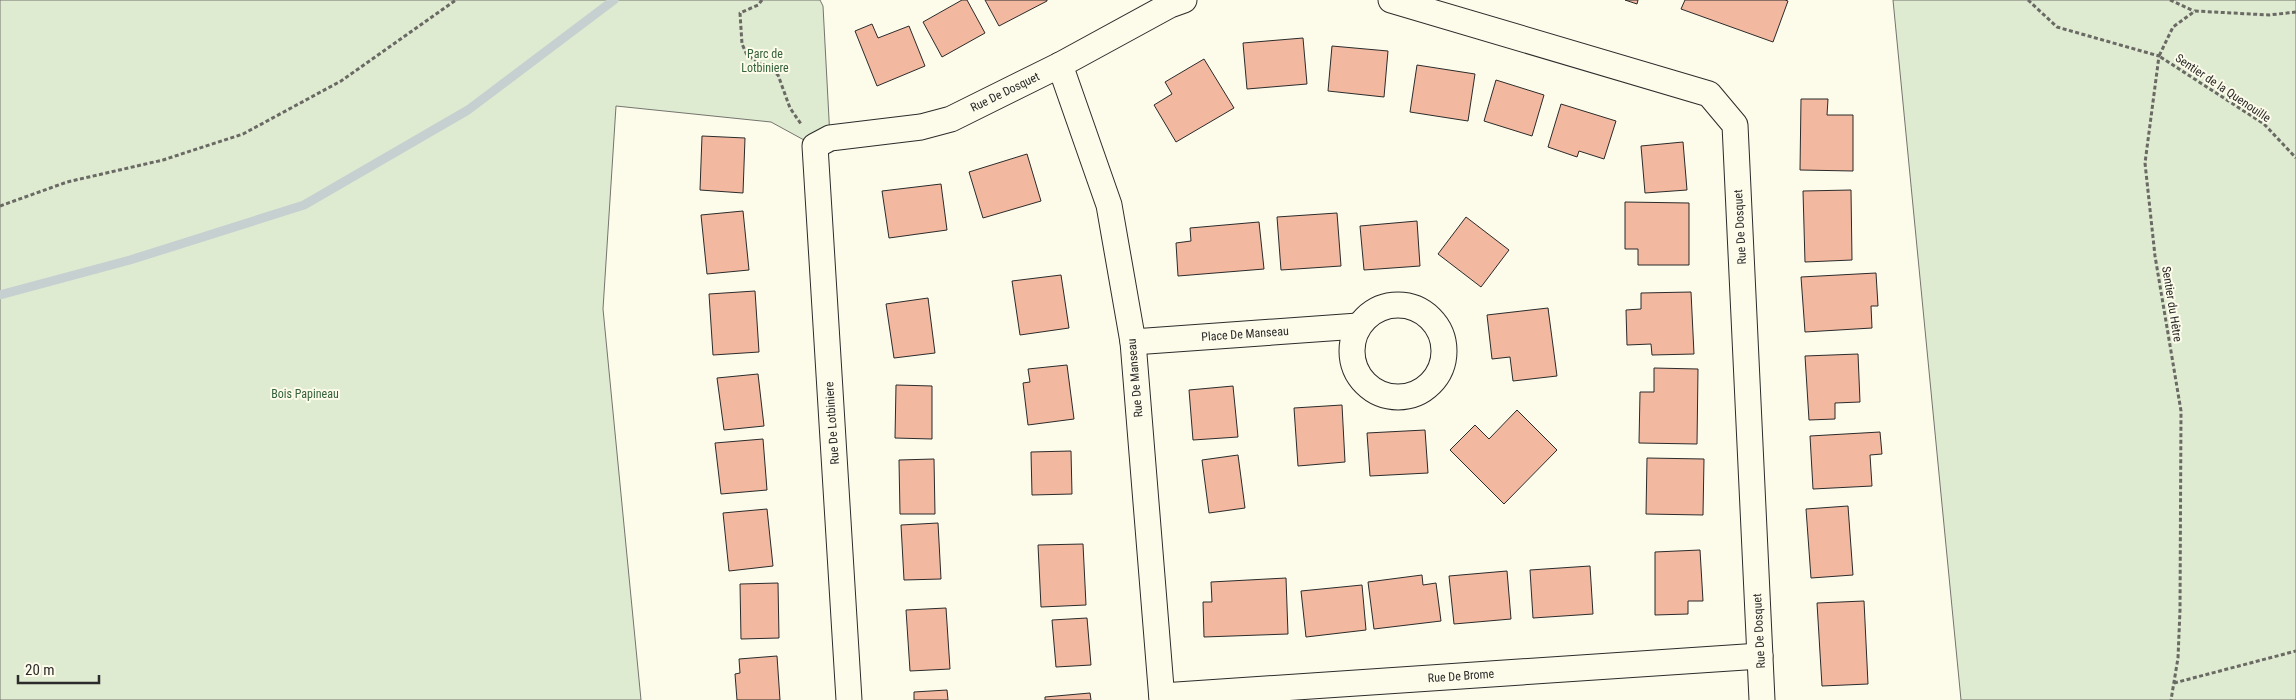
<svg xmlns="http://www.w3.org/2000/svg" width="2296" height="700" viewBox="0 0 2296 700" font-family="'Roboto Condensed',sans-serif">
<rect width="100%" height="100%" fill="#fdfbea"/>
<g fill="#deebd1" stroke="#74746e">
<path d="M0 0H820L823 6 830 138 815 146 771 122 616 106 603 309 641 700H0Z"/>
<path d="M1893 0H2296V700H1961Z"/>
</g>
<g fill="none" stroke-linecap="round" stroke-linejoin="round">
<path stroke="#c7d0d0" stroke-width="9" d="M0 295 130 260 304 205 468 110 614 0"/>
</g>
<g fill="#f2b8a0" stroke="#2b2b2b">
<path d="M962 0H967L985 33 942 57 923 22Z"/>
<path d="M985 0H1047V1L999 26Z"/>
<path d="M1625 0H1638L1637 4Z"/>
<path d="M1685 0H1785L1788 1 1773 42 1681 9Z"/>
<path d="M872 24 878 38 909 26 925 66 877 86 855 31Z"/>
<path d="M1303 38 1307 84 1247 89 1243 43Z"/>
<path d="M1332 46 1388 51 1384 97 1328 91Z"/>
<path d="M1204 59 1234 108 1176 142 1154 105 1172 94 1165 82Z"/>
<path d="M1417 65 1475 74 1468 121 1410 112Z"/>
<path d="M1496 80 1544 95 1532 136 1484 121Z"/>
<path d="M1801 99H1828L1827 115H1853V171L1800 170Z"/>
<path d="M1561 104 1616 121 1604 159 1579 151 1577 157 1548 147Z"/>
<path d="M702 136 745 138 743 193 700 190Z"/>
<path d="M1683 142 1687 190 1645 193 1641 146Z"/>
<path d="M1027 154 1041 201 983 218 969 172Z"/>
<path d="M941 184 947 230 889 238 882 191Z"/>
<path d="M1851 190 1852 260 1805 262 1803 191Z"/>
<path d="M1625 202 1689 203V265H1638V249H1625Z"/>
<path d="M743 211 749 270 707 274 701 215Z"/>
<path d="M1337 213 1341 266 1281 270 1277 217Z"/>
<path d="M1466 217 1509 250 1481 287 1438 254Z"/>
<path d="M1417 221 1420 266 1364 270 1360 226Z"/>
<path d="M1259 222 1264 269 1178 276 1176 243 1191 241 1190 228Z"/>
<path d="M1876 273 1878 306H1871L1872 328 1805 332 1801 277Z"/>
<path d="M1061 275 1069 328 1020 335 1012 281Z"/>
<path d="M755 291 759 352 713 355 709 294Z"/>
<path d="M1691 292 1694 354 1652 355 1651 344 1627 345 1626 310 1641 309V293Z"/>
<path d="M928 298 935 353 894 358 886 304Z"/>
<path d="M1548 308 1557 376 1513 381 1510 357 1492 359 1487 315Z"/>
<path d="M1858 354 1860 402 1835 403V419L1809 420 1805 356Z"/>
<path d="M1067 365 1074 419 1028 425 1023 383 1030 382 1028 369Z"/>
<path d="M1654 368 1698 369 1697 444 1639 443 1640 392H1654Z"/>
<path d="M758 374 764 426 724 430 717 378Z"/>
<path d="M896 385 932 386V439L895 438Z"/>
<path d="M1233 386 1238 437 1193 440 1189 390Z"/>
<path d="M1342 405 1345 462 1298 466 1294 408Z"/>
<path d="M1517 410 1557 450 1504 504 1450 450 1475 425 1489 439Z"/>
<path d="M1425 430 1428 473 1370 476 1367 433Z"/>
<path d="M1880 432 1882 454 1870 455 1872 486 1813 489 1810 436Z"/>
<path d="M763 439 767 490 721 494 715 443Z"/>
<path d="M1071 451 1072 494 1032 495 1031 452Z"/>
<path d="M1238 455 1245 508 1209 513 1202 460Z"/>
<path d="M1647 458 1704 459 1703 515 1646 514Z"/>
<path d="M934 459 935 514H900L899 460Z"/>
<path d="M1848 506 1853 575 1811 578 1806 509Z"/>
<path d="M767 509 773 566 729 571 723 513Z"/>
<path d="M938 523 941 579 904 580 901 525Z"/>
<path d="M1083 544 1086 605 1041 607 1038 545Z"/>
<path d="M1700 550 1703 601H1688V614L1655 615V552Z"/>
<path d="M1590 566 1593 614 1533 618 1530 570Z"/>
<path d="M1507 571 1511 619 1454 624 1449 576Z"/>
<path d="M1422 575 1423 585 1436 583 1441 621 1374 629 1368 582Z"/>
<path d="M1286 578 1288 634 1204 637 1203 602H1212L1211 582Z"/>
<path d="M778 583 779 638 741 639 740 584Z"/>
<path d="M1362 585 1366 630 1306 637 1301 591Z"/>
<path d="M1864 601 1868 684 1822 686 1817 603Z"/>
<path d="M946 608 950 669 910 671 906 610Z"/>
<path d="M1087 618 1091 665 1056 667 1052 620Z"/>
<path d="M777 656 780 700H737L735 674 740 673 739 659Z"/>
<path d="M947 690 948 700H914V692Z"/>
<path d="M1090 693 1091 700H1045V697Z"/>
</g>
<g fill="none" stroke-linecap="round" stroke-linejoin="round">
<g stroke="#2b2b2b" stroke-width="27">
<g id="street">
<path d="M1391 0 1709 94 1735 125 1762 700"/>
<path d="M1060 65 1109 205 1133 342 1162 700"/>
<circle cx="1398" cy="351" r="46"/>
<path d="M1133 342 1358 326"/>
<path d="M1162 696 1760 656"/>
<path d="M849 700 815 146 830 138 921 127 951 119 1060 65 1170 5 1184 0"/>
</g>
</g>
<g stroke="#6a6964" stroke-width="3" stroke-dasharray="4 2.5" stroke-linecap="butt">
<path d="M762 0 758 5 740 13 742 44 747 55 778 75 790 108 801 124"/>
<path d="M2028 0 2057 27 2159 56 2145 163 2155 256 2181 411 2180 610 2178 658 2171 700"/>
<path d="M2170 0 2194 11"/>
<path d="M2296 12 2269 15 2195 11 2173 27 2159 56 2264 124 2296 158"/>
<path d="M0 206 67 182 163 160 243 134 341 81 456 0"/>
<path d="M2174 683 2296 651"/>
</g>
<use href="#street" stroke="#fdfbea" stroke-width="25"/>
</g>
<g text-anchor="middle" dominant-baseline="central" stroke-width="4" stroke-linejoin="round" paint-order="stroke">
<g font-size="12" fill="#34623c" stroke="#fdfbea">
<text x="765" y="54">Parc de<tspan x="765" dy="14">Lotbiniere</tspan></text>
<text x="305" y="394">Bois Papineau</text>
</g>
<g font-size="12" fill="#2b2b2b" stroke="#fdfbea">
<text transform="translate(2223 88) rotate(34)">Sentier de la Quenouille</text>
<text transform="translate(1005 92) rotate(-26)">Rue De Dosquet</text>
<text transform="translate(1740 227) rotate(-93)">Rue De Dosquet</text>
<text transform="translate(2172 304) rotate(81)">Sentier du Hêtre</text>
<text transform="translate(1245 334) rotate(-4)">Place De Manseau</text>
<text transform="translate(1135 378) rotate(-95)">Rue De Manseau</text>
<text transform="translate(832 423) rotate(-94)">Rue De Lotbiniere</text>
<text transform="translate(1759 631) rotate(-93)">Rue De Dosquet</text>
<text transform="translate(1461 676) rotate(-4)">Rue De Brome</text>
</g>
</g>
<path d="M18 675v8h81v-8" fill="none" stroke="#2b2b2b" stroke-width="2.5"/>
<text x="25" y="675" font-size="15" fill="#2b2b2b" stroke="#fdfbea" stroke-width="4" paint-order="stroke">20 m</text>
</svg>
